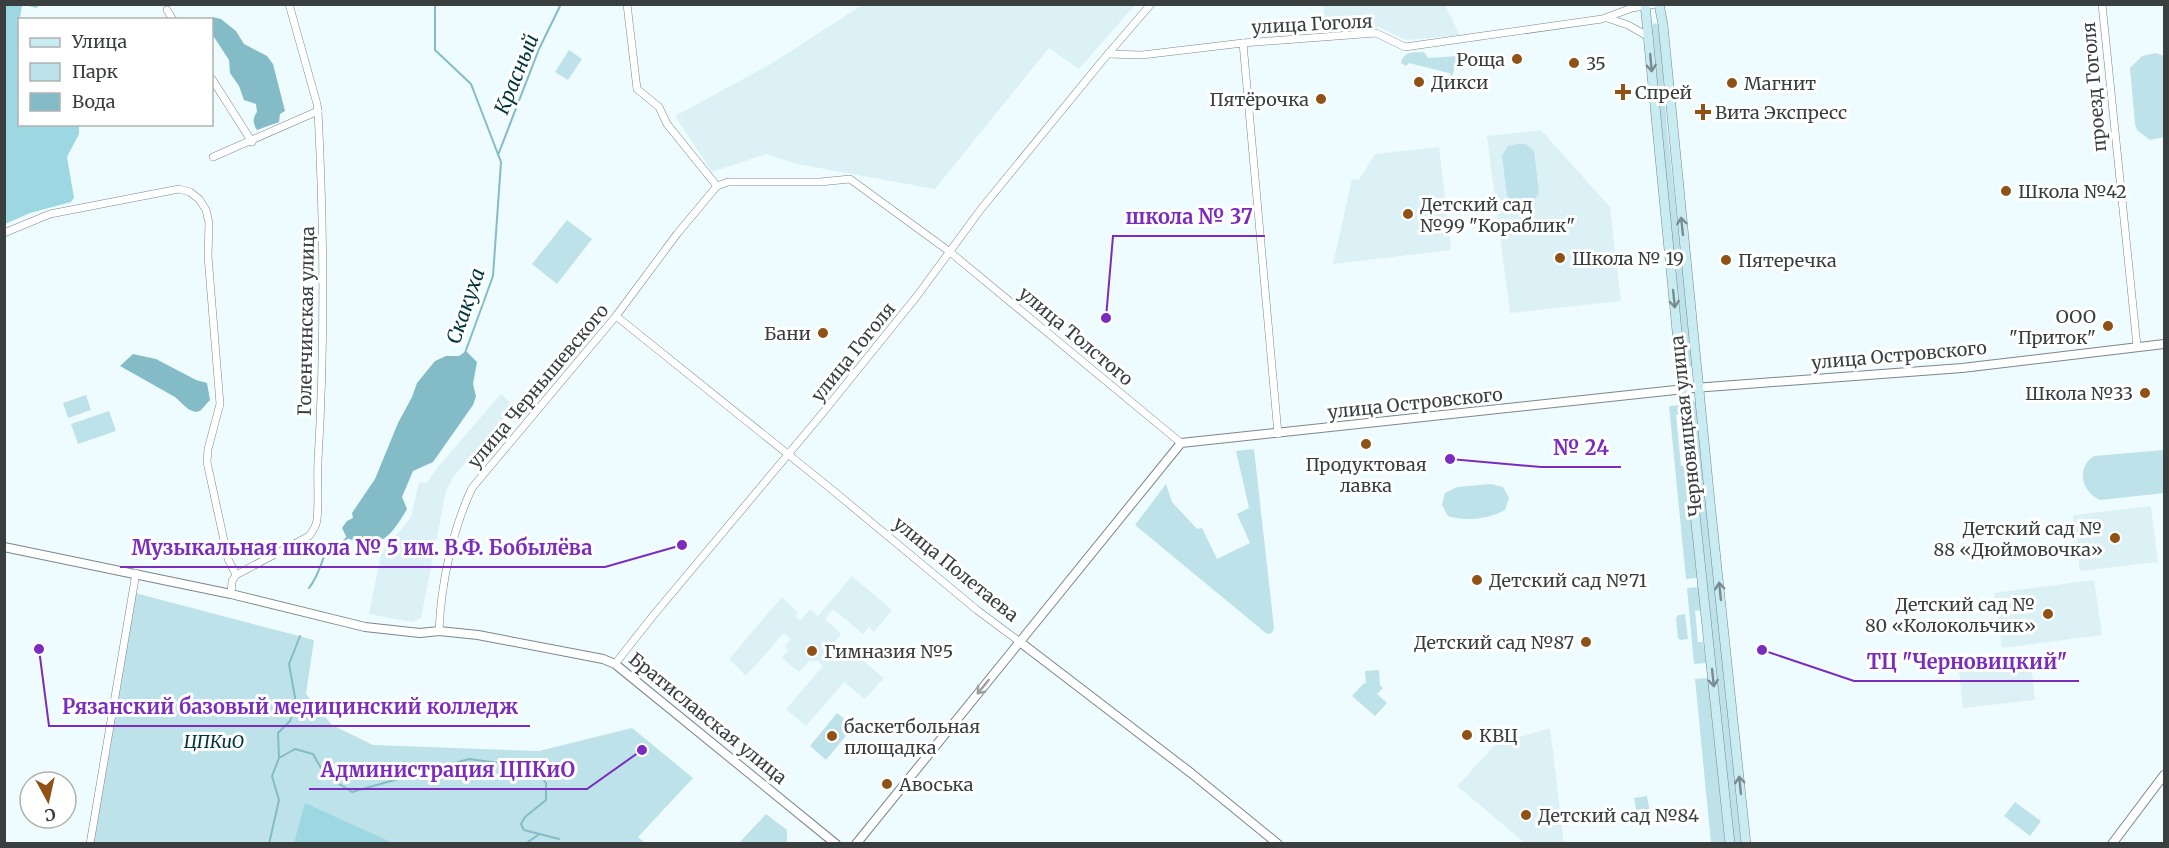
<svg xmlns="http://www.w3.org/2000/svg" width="2169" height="848" viewBox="0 0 2169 848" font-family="Merriweather,serif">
<rect width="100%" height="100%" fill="#effcff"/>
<g fill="#dbf1f5">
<path d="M864 4H1135V5L1079 69 1049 48 935 189 797 164 766 154 712 172 675 116 769 65Z"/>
<path d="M1323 5H1445L1460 35 1406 40 1379 27 1327 32Z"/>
<path d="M1541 130 1610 207 1621 301 1510 313 1487 136Z"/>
<path d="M1439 147 1451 250 1333 264 1352 179 1359 180 1375 154Z"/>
<path d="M501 394 514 406 454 476 446 491 421 618 412 622 369 614 381 554 411 517 419 482 427 483 436 469Z"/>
<path d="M2151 506 2158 562 2080 571 2073 515Z"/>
<path d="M852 576 892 610 874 632 869 627 863 634 833 609 825 619 841 634 831 646 838 652 844 645 884 678 865 699 844 682 806 726 786 709 823 666 816 660 813 662 810 660 799 672 782 658 788 650 785 646 791 639 784 633 746 676 729 659 782 597 798 613 795 616 800 621 810 609 818 616Z"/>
<path d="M2094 580 2102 635 2002 648 1994 593Z"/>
<path d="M2030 654 2035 700 1963 708 1958 662Z"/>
<path d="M1550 728 1564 843H1525L1457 786 1496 744Z"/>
</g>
<g fill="#bee2e9">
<path d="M1654 23 1659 25 1667 128 1693 366 1686 367 1671 232 1652 26Z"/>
<path d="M569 50 582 59 568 80 555 72Z"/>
<path d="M1424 52 1428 58 1458 56 1452 77 1449 73 1409 63 1406 66 1401 63C1404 50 1414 53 1424 52Z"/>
<path d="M2156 53 2164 56V137L2150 140 2137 130 2135 124 2130 68 2142 56Z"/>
<path d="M1517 144H1526L1534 151 1539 193C1532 204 1527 207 1513 205L1507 196 1502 155 1508 146Z"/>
<path d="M567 220 592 239 557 284 532 264Z"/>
<path d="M86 395 91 410 68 418 63 403Z"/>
<path d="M1693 400 1696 403 1741 843H1734L1688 403Z"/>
<path d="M1680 405 1681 414 1676 415 1681 466H1686L1697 578 1686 579 1669 406Z"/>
<path d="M109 411 116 431 78 444 71 424Z"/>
<path d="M1254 449 1274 628 1272 633 1267 634 1135 525 1166 484 1172 502 1197 529 1202 528 1217 559 1250 543 1237 514 1249 508 1236 451Z"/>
<path d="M2164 450V493L2100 500C2081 492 2076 467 2094 456Z"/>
<path d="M1491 484 1503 487 1509 498 1505 510C1488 519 1466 522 1448 516L1442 505 1445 493 1457 487Z"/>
<path d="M1699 587 1701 610 1695 611 1698 642H1703L1706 663 1694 664 1687 588Z"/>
<path d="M135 593 314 640 306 694 332 725 373 745 539 751 632 728 693 778 638 837 645 843 93 844Z"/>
<path d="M1685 614 1688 639 1680 640 1678 638 1676 618 1678 615Z"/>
<path d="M1379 670 1380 685 1383 688 1377 694 1387 703 1375 716 1352 696 1364 683 1366 684 1365 671Z"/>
<path d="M1708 678 1725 843H1711L1695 679Z"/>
<path d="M837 713 854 726 826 760 810 746Z"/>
<path d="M1647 796 1651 818 1638 820 1634 798Z"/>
<path d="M2015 802 2041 821 2030 836 2004 816Z"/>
<path d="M766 814 787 830V843H739Z"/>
</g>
<g fill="#9dd7e1">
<path d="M5 4 40 5 36 8 25 5 22 6 20 17 23 19 20 20V124L79 125V134L67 157 74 198 71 202 30 213 5 224Z"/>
<path d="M305 803 393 843H294Z"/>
</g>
<g fill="#83bcc6">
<path d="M212 17 221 19 236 31 244 44 267 56 273 64 285 111 280 114 279 122 257 130C253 123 252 119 257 112L256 104 244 100 239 86 230 73 229 60 212 34 210 19Z"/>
<path d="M466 351 477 362 473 384 476 396 473 405 433 462 413 471 402 497 407 509C391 536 380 552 347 538L342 528 347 521 353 518 352 513 375 479 398 423 412 397 417 383 435 361 446 356H459Z"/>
<path d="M133 354 156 359 196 380 207 383 210 400 200 411 195 412 188 409 175 397 120 366Z"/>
</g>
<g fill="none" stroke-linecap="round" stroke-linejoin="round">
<g stroke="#83bcc6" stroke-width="2">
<path d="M435 4V50L471 84 501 162 493 276 465 353"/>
<path d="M498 155 539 49 561 4"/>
<path d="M309 588C318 577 321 564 326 551L337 547 348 537"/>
<path d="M279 758 295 749 313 754 325 775 352 792 469 759 522 766 540 775 546 783V800L525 817 521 824 524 830 559 839"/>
<path d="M269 844 279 800 272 776 279 758 278 733 290 721 296 703 289 664 300 636"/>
<path d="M525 844 538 835"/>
</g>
<g stroke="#7b8789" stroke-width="8">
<g id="minor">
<path d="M627 4 637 89 659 107 667 124 717 186"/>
<path d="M2102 4 2137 346"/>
<path d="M167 10 173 20"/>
<path d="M1607 18 1628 25 1649 37"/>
<path d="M1243 43 1278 434"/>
<path d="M1108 54 1142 55 1243 43 1376 33 1405 47 1602 19 1632 8 1656 4"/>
<path d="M212 79 252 142"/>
<path d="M213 157 318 111"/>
<path d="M717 186 728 182H820L850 179 950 252 1181 443"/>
<path d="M4 233 50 214 179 189 190 192 199 199 206 210 209 223 208 256 220 404 208 449 207 462 228 559 236 575"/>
<path d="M616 316 830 488 977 610 1020 642"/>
<path d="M231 594 232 581 236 575 309 536C313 531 316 527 317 520 319 501 317 480 318 461 325 344 324 228 318 111L317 104 289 4"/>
<path d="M439 631C441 584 452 531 472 488L616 316 677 234 717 186"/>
<path d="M615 664 652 617 821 415 917 296 981 209 1102 61 1151 4"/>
<path d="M90 844 136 573"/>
</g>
</g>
<g stroke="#7b8789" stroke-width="10">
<g id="tertiary">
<path d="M4 547 231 594 365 627 420 633 439 631 478 635 603 659 615 664 836 844"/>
<path d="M1020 642 1191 773 1278 844"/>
<path d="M856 844 1181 443 1694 388 1962 368 2164 344"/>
<path d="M2112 844 2164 775"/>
</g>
</g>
<g stroke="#7b8789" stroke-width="10">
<g id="secondary">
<path d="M1645 4 1693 495 1730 844"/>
<path d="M1659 4 1663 25 1710 502 1746 844"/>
</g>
</g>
<use href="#minor" stroke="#fff" stroke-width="7"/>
<use href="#tertiary" stroke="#fff" stroke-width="8"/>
<use href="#secondary" stroke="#c8ecf2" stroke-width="9"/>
</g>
<defs><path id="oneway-shaft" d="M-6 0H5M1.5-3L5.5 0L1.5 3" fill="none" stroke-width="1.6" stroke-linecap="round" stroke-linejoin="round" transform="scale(1.5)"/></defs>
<g stroke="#798c90">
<use href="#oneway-shaft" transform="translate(1651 63) rotate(85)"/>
<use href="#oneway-shaft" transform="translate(1682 226) rotate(-96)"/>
<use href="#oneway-shaft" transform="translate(1674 299) rotate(84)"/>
<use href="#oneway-shaft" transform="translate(1720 591) rotate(-96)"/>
<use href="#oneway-shaft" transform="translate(1713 678) rotate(84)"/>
<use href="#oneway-shaft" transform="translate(1740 785) rotate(-96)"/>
</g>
<use stroke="#9c9e9f" href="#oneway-shaft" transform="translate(983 687) rotate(129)"/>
<g fill="#8f5115" stroke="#fff" stroke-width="2">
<circle cx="1517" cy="59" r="6"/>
<circle cx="1574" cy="63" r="6"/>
<circle cx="1419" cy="82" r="6"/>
<circle cx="1732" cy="83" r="6"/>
<path d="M1620 83h6v6h6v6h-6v6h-6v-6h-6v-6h6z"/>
<circle cx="1321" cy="99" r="6"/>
<path d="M1700 103h6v6h6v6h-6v6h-6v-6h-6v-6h6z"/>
<circle cx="2006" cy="191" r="6"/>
<circle cx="1408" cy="214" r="6"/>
<circle cx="1560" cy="258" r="6"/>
<circle cx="1726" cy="260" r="6"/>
<circle cx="2108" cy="326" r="6"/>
<circle cx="823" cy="333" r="6"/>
<circle cx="2145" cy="393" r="6"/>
<circle cx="1366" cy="444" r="6"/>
<circle cx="2115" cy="538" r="6"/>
<circle cx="1477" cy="580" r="6"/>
<circle cx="2048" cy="614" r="6"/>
<circle cx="1586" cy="642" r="6"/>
<circle cx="812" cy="651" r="6"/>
<circle cx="1467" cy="735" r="6"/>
<circle cx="832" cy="736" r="6"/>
<circle cx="887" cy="784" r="6"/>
<circle cx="1526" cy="815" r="6"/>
</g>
<g text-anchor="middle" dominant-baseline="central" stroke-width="6" stroke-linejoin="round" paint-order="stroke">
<g font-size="18" fill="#393e3f" stroke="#fff">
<text transform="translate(1312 24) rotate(-3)">улица Гоголя</text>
<text transform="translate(2094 87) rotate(-95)">проезд Гоголя</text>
<text transform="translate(306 321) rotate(-89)">Голенчинская улица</text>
<text transform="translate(1076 336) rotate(40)">улица Толстого</text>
<text transform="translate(853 352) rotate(-51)">улица Гоголя</text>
<text transform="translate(1899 355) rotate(-5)">улица Островского</text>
<text transform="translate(538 386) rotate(-50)">улица Чернышевского</text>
<text transform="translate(1415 403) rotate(-6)">улица Островского</text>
<text transform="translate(1686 426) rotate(-96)">Черновицкая улица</text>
<text transform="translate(956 569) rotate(39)">улица Полетаева</text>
<text transform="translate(708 718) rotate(39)">Братиславская улица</text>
</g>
<g font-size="18" fill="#393e3f" stroke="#fff" text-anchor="start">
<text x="1505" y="59" text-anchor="end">Роща</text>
<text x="1586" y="63">35</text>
<text x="1431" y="82">Дикси</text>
<text x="1744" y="83">Магнит</text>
<text x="1635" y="92">Спрей</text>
<text x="1309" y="99" text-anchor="end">Пятёрочка</text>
<text x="1715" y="112">Вита Экспресс</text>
<text x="2018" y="191">Школа №42</text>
<text x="1420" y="204">Детский сад<tspan x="1420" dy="21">№99 "Кораблик"</tspan></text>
<text x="1572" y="258">Школа № 19</text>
<text x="1738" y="260">Пятеречка</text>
<text x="2096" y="316" text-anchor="end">ООО<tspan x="2096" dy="21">"Приток"</tspan></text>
<text x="811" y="333" text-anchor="end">Бани</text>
<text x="2133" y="393" text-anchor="end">Школа №33</text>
<text x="1366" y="464" text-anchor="middle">Продуктовая<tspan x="1366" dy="21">лавка</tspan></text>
<text x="2103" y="528" text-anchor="end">Детский сад №<tspan x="2103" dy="21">88 «Дюймовочка»</tspan></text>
<text x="1489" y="580">Детский сад №71</text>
<text x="2036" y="604" text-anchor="end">Детский сад №<tspan x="2036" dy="21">80 «Колокольчик»</tspan></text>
<text x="1574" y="642" text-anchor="end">Детский сад №87</text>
<text x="824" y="651">Гимназия №5</text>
<text x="844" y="726">баскетбольная<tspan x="844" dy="21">площадка</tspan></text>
<text x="1479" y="735">КВЦ</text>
<text x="899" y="784">Авоська</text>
<text x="1538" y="815">Детский сад №84</text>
</g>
<g font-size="18" font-style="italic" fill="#00373e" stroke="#fff">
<text x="214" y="741">ЦПКиО</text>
</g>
<g font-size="20" font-style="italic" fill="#00363e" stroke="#fff">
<text transform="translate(516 74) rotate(-68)">Красный</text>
<text transform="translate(465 306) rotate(-71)">Скакуха</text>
</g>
</g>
<path fill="none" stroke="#7b2cbf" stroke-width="2" d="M1106 318L1113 236H1265M1450 459L1541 467H1621M682 545L605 567H120M1762 650L1854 681H2079M39 649L49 726H530M642 750L587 789H309"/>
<g fill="#7b2cbf" stroke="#fff" stroke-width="2">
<circle cx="1106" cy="318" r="6"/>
<circle cx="1450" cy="459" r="6"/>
<circle cx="682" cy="545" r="6"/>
<circle cx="1762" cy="650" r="6"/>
<circle cx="39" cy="649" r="6"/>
<circle cx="642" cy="750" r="6"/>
</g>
<g font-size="20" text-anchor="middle" font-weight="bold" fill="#7b2cbf" stroke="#fff" stroke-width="6" stroke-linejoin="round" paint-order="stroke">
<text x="1189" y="224">школа № 37</text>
<text x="1581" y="455">№ 24</text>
<text x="362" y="555">Музыкальная школа № 5 им. В.Ф. Бобылёва</text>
<text x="1967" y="669">ТЦ "Черновицкий"</text>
<text x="290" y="714">Рязанский базовый медицинский колледж</text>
<text x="448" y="777">Администрация ЦПКиО</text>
</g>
<rect width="2169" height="848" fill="none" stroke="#393e3f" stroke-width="12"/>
<rect x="18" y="18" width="195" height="108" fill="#ffffff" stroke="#b0b2b2" stroke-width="1.5"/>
<rect x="30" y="38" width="30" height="9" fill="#c8ecf2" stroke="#b0b2b2" stroke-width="1.5"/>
<text x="72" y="48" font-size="18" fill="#393e3f">Улица</text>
<rect x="30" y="63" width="30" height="18" fill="#bee2e9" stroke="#b0b2b2" stroke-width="1.5"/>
<text x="72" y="78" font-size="18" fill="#393e3f">Парк</text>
<rect x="30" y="93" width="30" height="18" fill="#83bcc6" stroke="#b0b2b2" stroke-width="1.5"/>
<text x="72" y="108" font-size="18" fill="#393e3f">Вода</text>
<g transform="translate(48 800) rotate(172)"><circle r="28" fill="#ffffff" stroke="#b0b2b2" stroke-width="1.5"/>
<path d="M0-4.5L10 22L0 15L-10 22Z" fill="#8f5115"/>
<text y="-9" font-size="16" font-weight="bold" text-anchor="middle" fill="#393e3f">С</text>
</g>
</svg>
